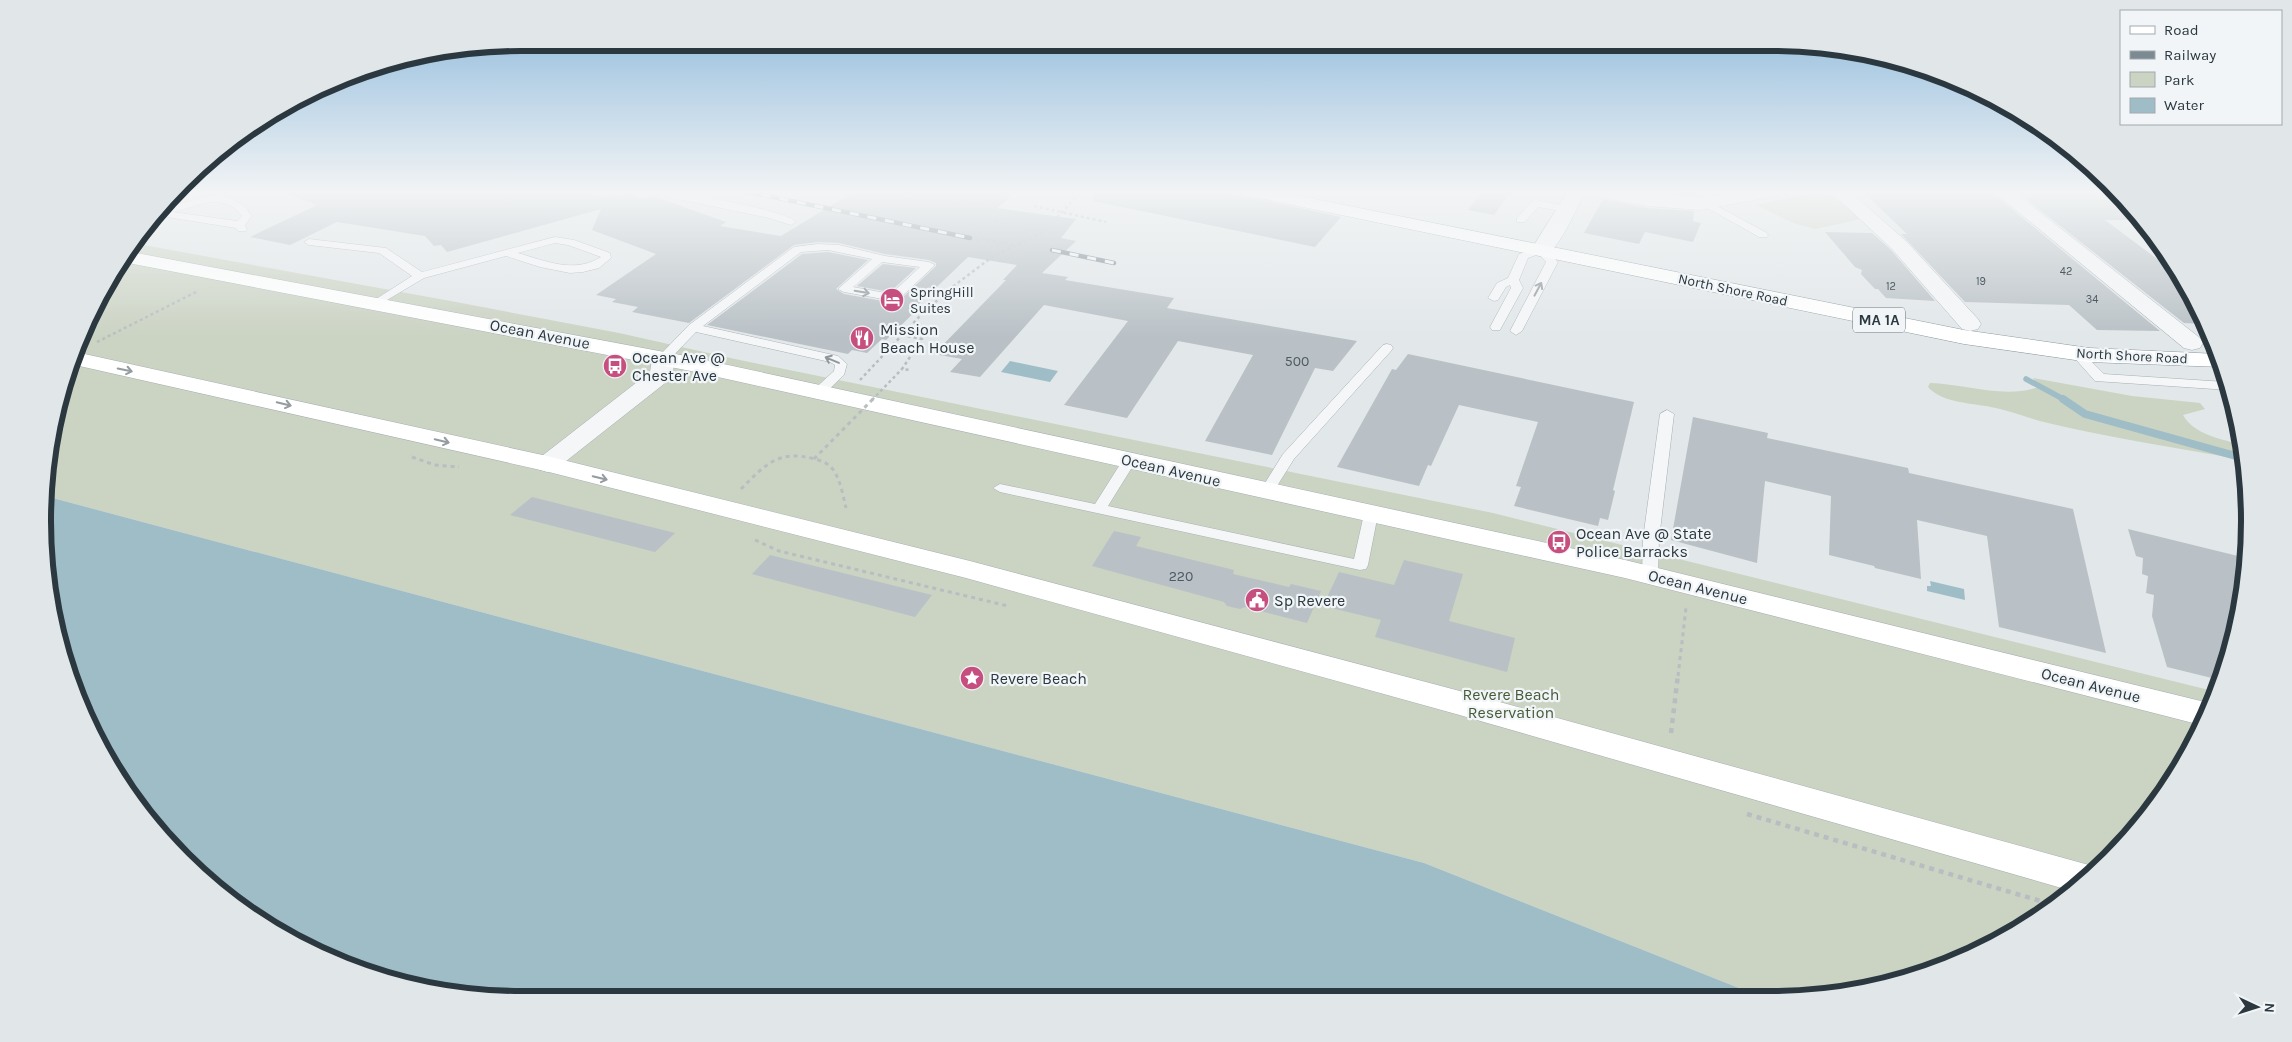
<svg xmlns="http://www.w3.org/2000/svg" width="2292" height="1042" viewBox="0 0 2292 1042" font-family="Karla,sans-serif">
<rect width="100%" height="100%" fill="#e2e7e9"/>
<g fill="#cbd3c3">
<path d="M1820 191 1834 197 1861 219 1815 229 1793 223 1756 205Z"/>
<path d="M138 244 456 302 619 333 735 359 1493 513 2217 692 2213 704 2151 812 2063 900 1954 963 1834 995 1759 996 1424 863 45 496 52 428 107 282Z"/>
<path d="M2033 378 2132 396 2200 403 2205 409 2183 415C2194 435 2222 439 2242 445L2243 460C2178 448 2112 438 2048 423 2030 419 2014 412 1996 408 1975 403 1943 404 1928 387L1930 383C1965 384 2004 399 2039 387Z"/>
</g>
<g fill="#9fbdc7">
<path d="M1010 361 1058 371 1050 382 1001 372Z"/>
<path d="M45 496 1424 863 1759 996 521 999 428 990 338 963 206 881 106 760 52 614 43 521Z"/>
<path d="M1930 581 1964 589 1965 600 1927 591V586H1931Z"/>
</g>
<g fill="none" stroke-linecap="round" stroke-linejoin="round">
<path stroke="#9fbdc7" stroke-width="5.5" d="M2026 379 2065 400"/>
<path stroke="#9fbdc7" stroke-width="8" d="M2063 399 2085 414 2243 458"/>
</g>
<g fill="#b9c1c6">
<path d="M285 191H574L577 193 586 192 607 196 609 191 617 195 630 192 641 199 653 196 726 222 720 226 781 236 855 191H1014L1006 194 1009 198 997 208 1076 219 1061 238 1076 241 1042 273 1068 277 1065 280 1174 298 1167 308 1357 341 1333 371 1315 368 1272 455 1205 441 1253 355 1178 341 1127 418 1064 405 1128 321 1044 305 980 377 950 372 962 359 934 354 1006 280H1003L1017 265 968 257 919 304H923L886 340 882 339 867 353 852 350 848 354 707 325 802 254 828 252 868 260 836 289 844 294 894 303 899 301 936 266V263L929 260 885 254 839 243 818 242 794 245 689 323 632 312 638 307 612 302 616 299 596 295 656 254 592 230 601 209 447 252 441 245 434 246 425 236 337 222 290 245 250 237 317 205 285 193Z"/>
<path d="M1094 191H1221L1341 217 1315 247 1093 201Z"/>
<path d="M1482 191H1511L1494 215 1468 210Z"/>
<path d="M1642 191H1696V196Z"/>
<path d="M1862 191H1990L2160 331 2097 330 2069 305 1965 302 1901 234H1907Z"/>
<path d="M2017 192 2118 193 2140 220H2105L2180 276 2206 324 2184 323Z"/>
<path d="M1603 199 1647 208 1694 211 1693 221 1701 223 1693 242 1645 232 1639 244 1584 233Z"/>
<path d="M1825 232 1872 233 1891 250 1935 301 1886 298 1878 289H1875L1861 274 1862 270 1855 267Z"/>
<path d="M883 264 916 268 890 292 857 286Z"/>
<path d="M1408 354 1634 402 1613 490 1615 491 1608 520 1600 518 1598 526 1514 506 1521 487 1516 486 1538 422 1459 405 1431 466 1428 465 1419 486 1337 467 1392 369 1396 370Z"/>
<path d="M1693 417 1768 433 1767 438 1908 468 1909 473 2073 509 2106 653 1999 627 1987 536 1917 520 1921 579 1875 568 1874 566 1829 555 1831 496 1765 481 1757 563 1671 540Z"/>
<path d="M532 497 675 533 655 552 510 515Z"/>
<path d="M2128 529 2246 558 2240 614 2220 680 2167 667 2152 616 2154 595 2146 593 2148 576 2142 574 2143 558 2136 556Z"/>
<path d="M1114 531 1141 537 1136 546 1234 570 1233 574 1289 587 1291 584 1321 591 1307 623 1245 607 1240 609 1227 606 1224 602 1092 566Z"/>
<path d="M770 555 932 595 915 617 752 574Z"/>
<path d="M1404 560 1463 574 1449 621 1515 638 1507 672 1375 637 1381 620 1323 606 1339 572 1394 585Z"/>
</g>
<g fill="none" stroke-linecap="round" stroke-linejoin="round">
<g stroke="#a7afb3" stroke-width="1">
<g id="service">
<path d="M649 191C669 189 783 209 796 222L791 225 769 218 654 194Z"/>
<path d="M1018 191H1033L1013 198 1008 195Z"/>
<path d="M209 196C229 196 241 200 252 216L245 225 247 229 246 231H238L236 228 160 216 168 207ZM209 202C224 202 233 204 242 216L237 221 173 212Z"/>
<path d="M1536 200 1570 207 1571 209 1566 212 1538 207 1525 222H1517V218L1532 201Z"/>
<path d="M1706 200 1767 233 1768 235 1767 237H1759L1702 205 1701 203Z"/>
<path d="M555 237 574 240 610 253 611 258 599 268 583 272 570 273 540 267 506 256 424 278 377 306 373 305 371 303 373 301 412 276 379 253 309 245 304 242 309 239 386 248 422 272ZM555 243 568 245 601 257C574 274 546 261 518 253Z"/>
<path d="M818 244 839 245 885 256 929 262 935 265 898 300 894 301 844 292 838 289 872 259 828 250 801 252 703 326 838 356 847 364 844 375 822 396H812L810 393 834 371 835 365 830 362 696 332 667 362H659L657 359 659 356 689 325 794 247ZM882 262 920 267 891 294 853 287Z"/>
<path d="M1541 247 1545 248 1558 262 1522 331 1516 335 1510 331 1546 262 1539 254 1528 258 1519 280 1523 288 1500 330H1492L1490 327 1511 288 1510 285 1506 287 1498 300 1494 301 1488 298 1497 283 1508 278 1519 254Z"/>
<path d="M1387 344 1391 345 1393 348 1391 351 1294 459 1272 494H1262L1260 491 1283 454 1383 345Z"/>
<path d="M2076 349 2080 350 2104 374 2226 382 2229 390 2095 381 2070 353Z"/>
<path d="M1667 410 1674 414 1659 539 1658 575 1656 579H1644L1642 575 1643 539 1660 414Z"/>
<path d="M1129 457 1136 461 1108 506 1354 559 1364 514 1366 511H1376L1378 514 1368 565 1366 569 1360 570 1000 492 993 488 1000 484 1095 504 1124 458Z"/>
</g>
</g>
<g stroke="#a7afb3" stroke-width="1">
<g id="minor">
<path d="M1568 191H1625L1700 198 1746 191H1785L1782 195 1776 196 1700 210 1647 206 1595 196 1589 195 1586 191C1576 208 1564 240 1549 253 1545 257 1539 256 1534 254L1531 250Z"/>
<path d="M1830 191H1849L1906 241 1978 319 1981 324 1978 329 1970 331 1962 329 1892 249Z"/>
<path d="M1993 191H2013L2200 338 2203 343 2200 348 2192 350 2184 348Z"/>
<path d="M663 352 671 354 674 359 673 375 669 380 556 469 547 472 538 469 534 464 538 459 650 372 652 359 655 354Z"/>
</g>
</g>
<g stroke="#a7afb3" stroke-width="1">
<g id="secondary">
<path d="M131 252 691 357 1625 560 2213 704 2201 725 1625 578 1461 542 691 371 123 262Z"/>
<path d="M80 353 547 456 970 561 1456 690 2096 867 2072 891 1456 714 966 578 545 471 75 365Z"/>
</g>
</g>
<g stroke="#8a989f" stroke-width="1">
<path id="trunk" d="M1241 191H1275L1964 330 2089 348 2218 354 2222 367 2089 362 1964 344 1250 196 1244 195Z"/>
</g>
<g stroke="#b8bdc1" stroke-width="2.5" stroke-dasharray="3 3" stroke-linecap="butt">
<path d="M885 191 952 200 998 203"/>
<path d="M1034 206 1106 222"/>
<path d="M987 212 994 221 1044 231"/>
<path d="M973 225 987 212 989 202"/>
<path d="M976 241 980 238 1016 246"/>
<path d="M902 335 922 339 902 369 911 370"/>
<path d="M97 342 198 291"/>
<path d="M860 380 919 317 951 288 992 257 1043 232 1082 191"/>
</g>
<g stroke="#b8bdc1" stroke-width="3" stroke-dasharray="4 4" stroke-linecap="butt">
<path d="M412 457 435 465 459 467"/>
<path d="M741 489C765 465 778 449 815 459 822 461 830 464 834 471 841 482 843 496 846 508"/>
<path d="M755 540 779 551 1008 606"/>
<path d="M1678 676 1686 608"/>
</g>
<g stroke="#b8bdc1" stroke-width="4.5" stroke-dasharray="5 5" stroke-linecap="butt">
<path d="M1671 733 1678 675"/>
<path d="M1747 814 2054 905"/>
</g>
<use href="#service" fill="#f4f6f8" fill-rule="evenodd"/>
<use href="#minor" fill="#f4f6f8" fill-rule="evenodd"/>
<use href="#secondary" fill="#fff" fill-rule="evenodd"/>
<use href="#trunk" fill="#fff" fill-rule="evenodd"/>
<g stroke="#7c8a92" stroke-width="4.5">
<g id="rail">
<path d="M744 191 970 238"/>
<path d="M1052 250 1114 263"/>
</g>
</g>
<use href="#rail" stroke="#f1f5f7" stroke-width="3" stroke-dasharray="9" stroke-linecap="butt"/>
<path stroke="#b8bdc1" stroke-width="2.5" stroke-dasharray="3 3" stroke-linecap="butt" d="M872 400 902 369"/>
<path stroke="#b8bdc1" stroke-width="3" stroke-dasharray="4 4" stroke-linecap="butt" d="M814 459 873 399"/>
</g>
<defs><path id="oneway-shaft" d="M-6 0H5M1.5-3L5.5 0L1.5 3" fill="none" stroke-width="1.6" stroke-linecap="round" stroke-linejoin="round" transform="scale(1.25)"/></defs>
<g stroke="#90979c">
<use href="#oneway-shaft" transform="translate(1538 289) rotate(-62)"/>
<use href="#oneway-shaft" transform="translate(862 292) rotate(10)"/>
<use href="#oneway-shaft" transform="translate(832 360) rotate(-157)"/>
</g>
<g stroke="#959ca0">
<use href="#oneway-shaft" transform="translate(125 370) rotate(12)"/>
<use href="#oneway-shaft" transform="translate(284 404) rotate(13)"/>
<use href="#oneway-shaft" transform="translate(442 441) rotate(13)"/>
<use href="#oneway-shaft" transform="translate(600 478) rotate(14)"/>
</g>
<linearGradient id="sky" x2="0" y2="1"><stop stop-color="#8bb8db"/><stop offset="0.57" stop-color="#f2f4f5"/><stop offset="1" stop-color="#f2f4f5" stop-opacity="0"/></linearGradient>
<rect width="2292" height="337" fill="url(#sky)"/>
<defs>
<g id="hotel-disc" transform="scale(1.25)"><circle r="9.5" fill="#c64f7f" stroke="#f1f5f7"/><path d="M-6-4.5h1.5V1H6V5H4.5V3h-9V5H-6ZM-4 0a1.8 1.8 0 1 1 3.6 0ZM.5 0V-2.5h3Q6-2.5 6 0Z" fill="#fff"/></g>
<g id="restaurant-disc" transform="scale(1.25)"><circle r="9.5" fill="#c64f7f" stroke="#f1f5f7"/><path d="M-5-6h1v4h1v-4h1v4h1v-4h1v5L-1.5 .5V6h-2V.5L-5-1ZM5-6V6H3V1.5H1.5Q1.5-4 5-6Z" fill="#fff"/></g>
<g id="bus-disc" transform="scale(1.25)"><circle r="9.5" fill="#c64f7f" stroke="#f1f5f7"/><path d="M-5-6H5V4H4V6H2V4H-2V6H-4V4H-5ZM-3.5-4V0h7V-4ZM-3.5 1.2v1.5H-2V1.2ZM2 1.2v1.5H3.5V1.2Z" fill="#fff"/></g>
<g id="civic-disc" transform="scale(1.25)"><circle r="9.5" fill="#c64f7f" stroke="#f1f5f7"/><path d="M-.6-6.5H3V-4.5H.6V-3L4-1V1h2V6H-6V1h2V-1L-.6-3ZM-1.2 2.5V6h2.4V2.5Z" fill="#fff"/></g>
<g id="sight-disc" transform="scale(1.25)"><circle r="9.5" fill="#c64f7f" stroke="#f1f5f7"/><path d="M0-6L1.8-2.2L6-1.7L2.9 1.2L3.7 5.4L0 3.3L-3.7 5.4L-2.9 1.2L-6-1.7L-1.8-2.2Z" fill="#fff"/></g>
</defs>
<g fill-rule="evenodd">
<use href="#hotel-disc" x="892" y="300"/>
<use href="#restaurant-disc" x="862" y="338"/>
<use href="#bus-disc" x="615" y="366"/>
<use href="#bus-disc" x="1559" y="542"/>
<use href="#civic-disc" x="1257" y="600"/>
<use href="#sight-disc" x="972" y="678"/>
</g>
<g text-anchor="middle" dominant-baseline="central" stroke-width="4.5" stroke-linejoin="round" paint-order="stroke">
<g font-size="11" fill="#4e5a62">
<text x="2066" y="271">42</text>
<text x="1981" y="281">19</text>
<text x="1891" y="286">12</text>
<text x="2092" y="299">34</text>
</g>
<g font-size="14" fill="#2b3840" stroke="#f1f5f7">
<text transform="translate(1733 290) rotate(12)">North Shore Road</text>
<text transform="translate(2132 356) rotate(3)">North Shore Road</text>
</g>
<g font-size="14" fill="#2b3840" stroke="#f1f5f7" text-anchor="start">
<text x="910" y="292">SpringHill<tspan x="910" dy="16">Suites</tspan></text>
</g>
<g font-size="14" fill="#4e5a62">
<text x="1297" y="361">500</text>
<text x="1181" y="576">220</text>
</g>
<rect fill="#f1f5f7" stroke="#667177" stroke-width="1" x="1853" y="307.5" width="52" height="25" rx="4"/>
<g font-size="15" font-weight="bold" fill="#2b3840">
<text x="1879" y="320">MA 1A</text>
</g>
<g font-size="16" fill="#2b3840" stroke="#f1f5f7" text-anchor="start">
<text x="880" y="329">Mission<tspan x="880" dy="18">Beach House</tspan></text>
<text x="632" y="357">Ocean Ave @<tspan x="632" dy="18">Chester Ave</tspan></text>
<text x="1576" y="533">Ocean Ave @ State<tspan x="1576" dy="18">Police Barracks</tspan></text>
<text x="1274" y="600">Sp Revere</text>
<text x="990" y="678">Revere Beach</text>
</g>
<g font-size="16" fill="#2b3840" stroke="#f1f5f7">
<text transform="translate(540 334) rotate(11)">Ocean Avenue</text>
<text transform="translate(1171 470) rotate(13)">Ocean Avenue</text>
<text transform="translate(1698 587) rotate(14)">Ocean Avenue</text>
<text transform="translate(2091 685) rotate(14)">Ocean Avenue</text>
</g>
<g font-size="16" fill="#485b39" stroke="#f1f5f7">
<text x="1511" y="694">Revere Beach<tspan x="1511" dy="18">Reservation</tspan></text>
</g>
</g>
<path d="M0 0H2292V1042H0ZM521 51H1771A470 470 0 0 1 2241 521V521A470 470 0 0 1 1771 991H521A470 470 0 0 1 51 521V521A470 470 0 0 1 521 51Z" fill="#e1e6e8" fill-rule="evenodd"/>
<path fill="none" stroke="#2b3840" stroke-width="6" d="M521 51H1771A470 470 0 0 1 2241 521V521A470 470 0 0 1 1771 991H521A470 470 0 0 1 51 521V521A470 470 0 0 1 521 51Z"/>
<rect x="2120" y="10" width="162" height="115" fill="#f1f5f7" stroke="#a2a9ae"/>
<rect x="2130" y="26" width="25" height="8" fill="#ffffff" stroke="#a2a9ae"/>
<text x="2164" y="35" font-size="15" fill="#2b3840">Road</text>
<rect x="2130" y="51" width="25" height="8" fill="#7c8a92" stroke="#a2a9ae"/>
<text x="2164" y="60" font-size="15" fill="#2b3840">Railway</text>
<rect x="2130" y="72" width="25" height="15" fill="#cbd3c3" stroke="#a2a9ae"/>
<text x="2164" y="85" font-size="15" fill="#2b3840">Park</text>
<rect x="2130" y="98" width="25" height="15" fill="#9fbdc7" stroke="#a2a9ae"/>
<text x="2164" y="110" font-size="15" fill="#2b3840">Water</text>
<g transform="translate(2257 1007) rotate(94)" stroke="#f1f5f7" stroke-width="4" paint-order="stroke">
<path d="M0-4L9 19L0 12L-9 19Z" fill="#2b3840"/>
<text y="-8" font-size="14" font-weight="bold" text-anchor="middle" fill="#2b3840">N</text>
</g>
</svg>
